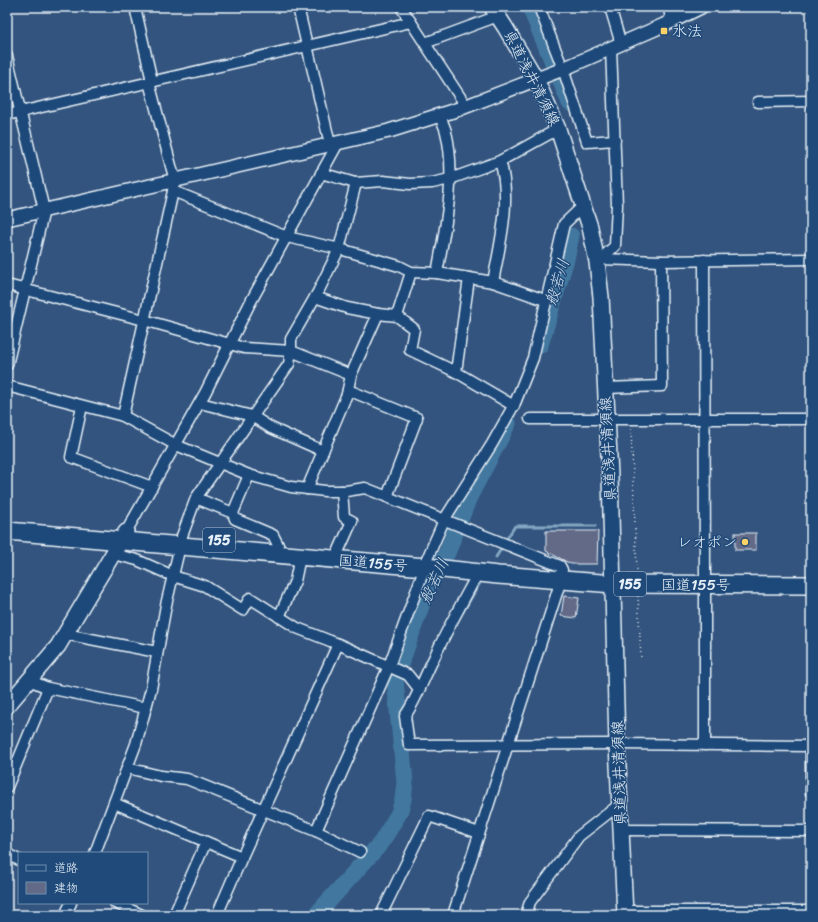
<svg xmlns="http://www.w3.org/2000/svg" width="818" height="922" viewBox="0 0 818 922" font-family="Sriracha,'Klee One',sans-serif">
<rect width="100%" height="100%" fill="#33547e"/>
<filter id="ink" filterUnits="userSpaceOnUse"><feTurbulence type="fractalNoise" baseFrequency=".025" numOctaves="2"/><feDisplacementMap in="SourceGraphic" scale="8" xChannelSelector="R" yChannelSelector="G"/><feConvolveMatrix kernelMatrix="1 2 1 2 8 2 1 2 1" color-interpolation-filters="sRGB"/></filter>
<g filter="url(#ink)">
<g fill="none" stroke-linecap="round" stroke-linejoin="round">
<g stroke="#84a8c3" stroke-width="3">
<path d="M506 540 515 526H595"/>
<path d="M496 557 503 546"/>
<path d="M457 622 481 581"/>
</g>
<g stroke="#42789f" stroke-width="17">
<path d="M530 7 570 103"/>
<path d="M540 345 566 259 571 236"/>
<path d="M316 915 381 843 399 813 403 800 405 782 395 680 428 586 447 553 469 497 508 423"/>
</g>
</g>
<g fill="#626a88" stroke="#e8f1f8">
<path d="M546 531H598L597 564H571L546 551Z"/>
<rect x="735" y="533" width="21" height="17"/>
<path d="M564 596 579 598 576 618 561 616Z"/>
</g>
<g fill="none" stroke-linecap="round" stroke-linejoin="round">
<g stroke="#e8f1f8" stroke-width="13">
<g id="minor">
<path d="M135 7 152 81"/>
<path d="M298 7 330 144"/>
<path d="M401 7 466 106"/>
<path d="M539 7 563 69 587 142 615 140"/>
<path d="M610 7 621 44"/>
<path d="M669 7 671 21"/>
<path d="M425 43 498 16"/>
<path d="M7 56 44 210 7 365"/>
<path d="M149 82 175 181 173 191 287 237 340 249 399 266 411 272 437 273C445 229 457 176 446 132 445 127 442 121 439 115"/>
<path d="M758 102 811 101"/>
<path d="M7 115 411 22"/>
<path d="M321 173 355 183 383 181 410 184 432 183 450 179 500 161 558 129"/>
<path d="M600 259 661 261 811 259"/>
<path d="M704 260 705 575"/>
<path d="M597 262 615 246 617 205 611 48"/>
<path d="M437 273 469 278"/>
<path d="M493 282C500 243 512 200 500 161"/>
<path d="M7 285 144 320 244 348 291 351 351 375"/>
<path d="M315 297 347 308 378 314"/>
<path d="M397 316 411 272"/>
<path d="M456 372 469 278 493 282 545 300"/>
<path d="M7 386 123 416 176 445 249 475 291 487 325 491H346L365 488 560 566 562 570"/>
<path d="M605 388 662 386 661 261"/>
<path d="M348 390 417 418 387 497"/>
<path d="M200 403 252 416 271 428 323 451"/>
<path d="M82 406 71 457 152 487"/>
<path d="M123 416 173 191"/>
<path d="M530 419H811"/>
<path d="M307 489 347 394 351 375 378 314 397 316 414 329 410 350 456 372 514 406"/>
<path d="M196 498 233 513 235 519 273 535 278 545"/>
<path d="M233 513 249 475"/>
<path d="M126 532 205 393 250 303 338 143"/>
<path d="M182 536 196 498 289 364 291 351V339L318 292 339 249 356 183"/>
<path d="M339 550 352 521 344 517 342 491"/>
<path d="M113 554 137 560 173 576 205 586 243 610 250 598 297 628 338 644 408 675 419 689"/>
<path d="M427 559 444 520 492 444 515 403 533 358 564 224 583 206"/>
<path d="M478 573C463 601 447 629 434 658 424 677 417 699 405 716L409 745 617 744 811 746"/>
<path d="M705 585V745"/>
<path d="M279 617 295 581 300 557"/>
<path d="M65 634 157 652"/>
<path d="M29 680 48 688 146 708"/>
<path d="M811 747V793"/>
<path d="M127 768 161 776 187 779 316 831 360 852"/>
<path d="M7 787 48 688"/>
<path d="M114 803 242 857"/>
<path d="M621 830 811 831"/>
<path d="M316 831 389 666 425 567"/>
<path d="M95 853 136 744 151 689 166 605 180 546"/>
<path d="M7 854 19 860"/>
<path d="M115 903 142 915"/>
<path d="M624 911H811"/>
<path d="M65 915 71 903"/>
<path d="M174 915 206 842"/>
<path d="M217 915 242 857 338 644"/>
<path d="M381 915 429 816 479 833"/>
<path d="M453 915 561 580"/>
<path d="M526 915 530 902 579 836 620 804"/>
</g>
</g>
<g stroke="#e8f1f8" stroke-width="16">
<path id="tertiary" d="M7 219 389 131 459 109 563 69 664 25 701 7"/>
</g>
<g stroke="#e8f1f8" stroke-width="18">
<g id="secondary">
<path d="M492 7 505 27 536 79 558 129 590 227 597 262 601 297 610 476 617 744 625 915"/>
<path d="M7 706 58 646 126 532"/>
</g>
</g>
<g stroke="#e8f1f8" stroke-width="20">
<path id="trunk" d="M7 531 425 567 498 575 614 584 811 585"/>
</g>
<g stroke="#e8f1f8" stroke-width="1.5" stroke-dasharray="1 3" stroke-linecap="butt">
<path d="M631 429 637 571"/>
<path d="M638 596 641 659"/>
</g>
<use href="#minor" stroke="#1f4a7a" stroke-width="10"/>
<use href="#tertiary" stroke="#1f4a7a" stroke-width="13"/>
<use href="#secondary" stroke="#1f4a7a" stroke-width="15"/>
<use href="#trunk" stroke="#1f4a7a" stroke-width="17"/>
</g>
</g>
<g fill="#ffd166" stroke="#1f4a7a" stroke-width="1.5">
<rect x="660" y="27" width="8" height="8" rx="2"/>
<circle cx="745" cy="542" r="4"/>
</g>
<g text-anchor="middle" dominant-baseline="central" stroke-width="3" stroke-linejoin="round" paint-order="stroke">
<g fill="#1f4a7a" stroke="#acbfd2" stroke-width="1">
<rect x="203" y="528" width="32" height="24" rx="3"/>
<rect x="614" y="572" width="32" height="24" rx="3"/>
</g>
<g font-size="14" font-weight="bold" fill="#e8f1f8">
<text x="219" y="540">155</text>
<text x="630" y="584">155</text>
</g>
<g font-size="15" fill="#e8f1f8" stroke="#1f4a7a" text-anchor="start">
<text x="672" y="31">水法</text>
<text x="737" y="542" text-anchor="end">レオポン</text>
</g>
<g font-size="15" fill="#e8f1f8" stroke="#1f4a7a">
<text transform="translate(532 78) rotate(63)">県道浅井清須線</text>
<text transform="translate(608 449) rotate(-93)">県道浅井清須線</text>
<text transform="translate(373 563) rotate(5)">国道155号</text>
<text x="696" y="585">国道155号</text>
<text transform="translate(619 773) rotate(-92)">県道浅井清須線</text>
</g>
<g font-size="16" font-style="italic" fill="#cfdfeb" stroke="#1f4a7a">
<text transform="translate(557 282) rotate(-73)">般若川</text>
<text transform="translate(434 581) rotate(-65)">般若川</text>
</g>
</g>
<rect width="818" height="922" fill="none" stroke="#1f4a7a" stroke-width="24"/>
<rect x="12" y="12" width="794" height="898" fill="none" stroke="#e8f1f8" stroke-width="1.5" filter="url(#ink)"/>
<rect x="18" y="852" width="130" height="52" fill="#1f4a7a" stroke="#6f8dac"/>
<rect x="26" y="865" width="20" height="6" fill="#1f4a7a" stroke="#6f8dac"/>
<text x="54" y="872" font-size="12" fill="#e8f1f8">道路</text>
<rect x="26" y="882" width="20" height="12" fill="#626a88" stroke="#6f8dac"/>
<text x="54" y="892" font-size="12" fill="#e8f1f8">建物</text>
</svg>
